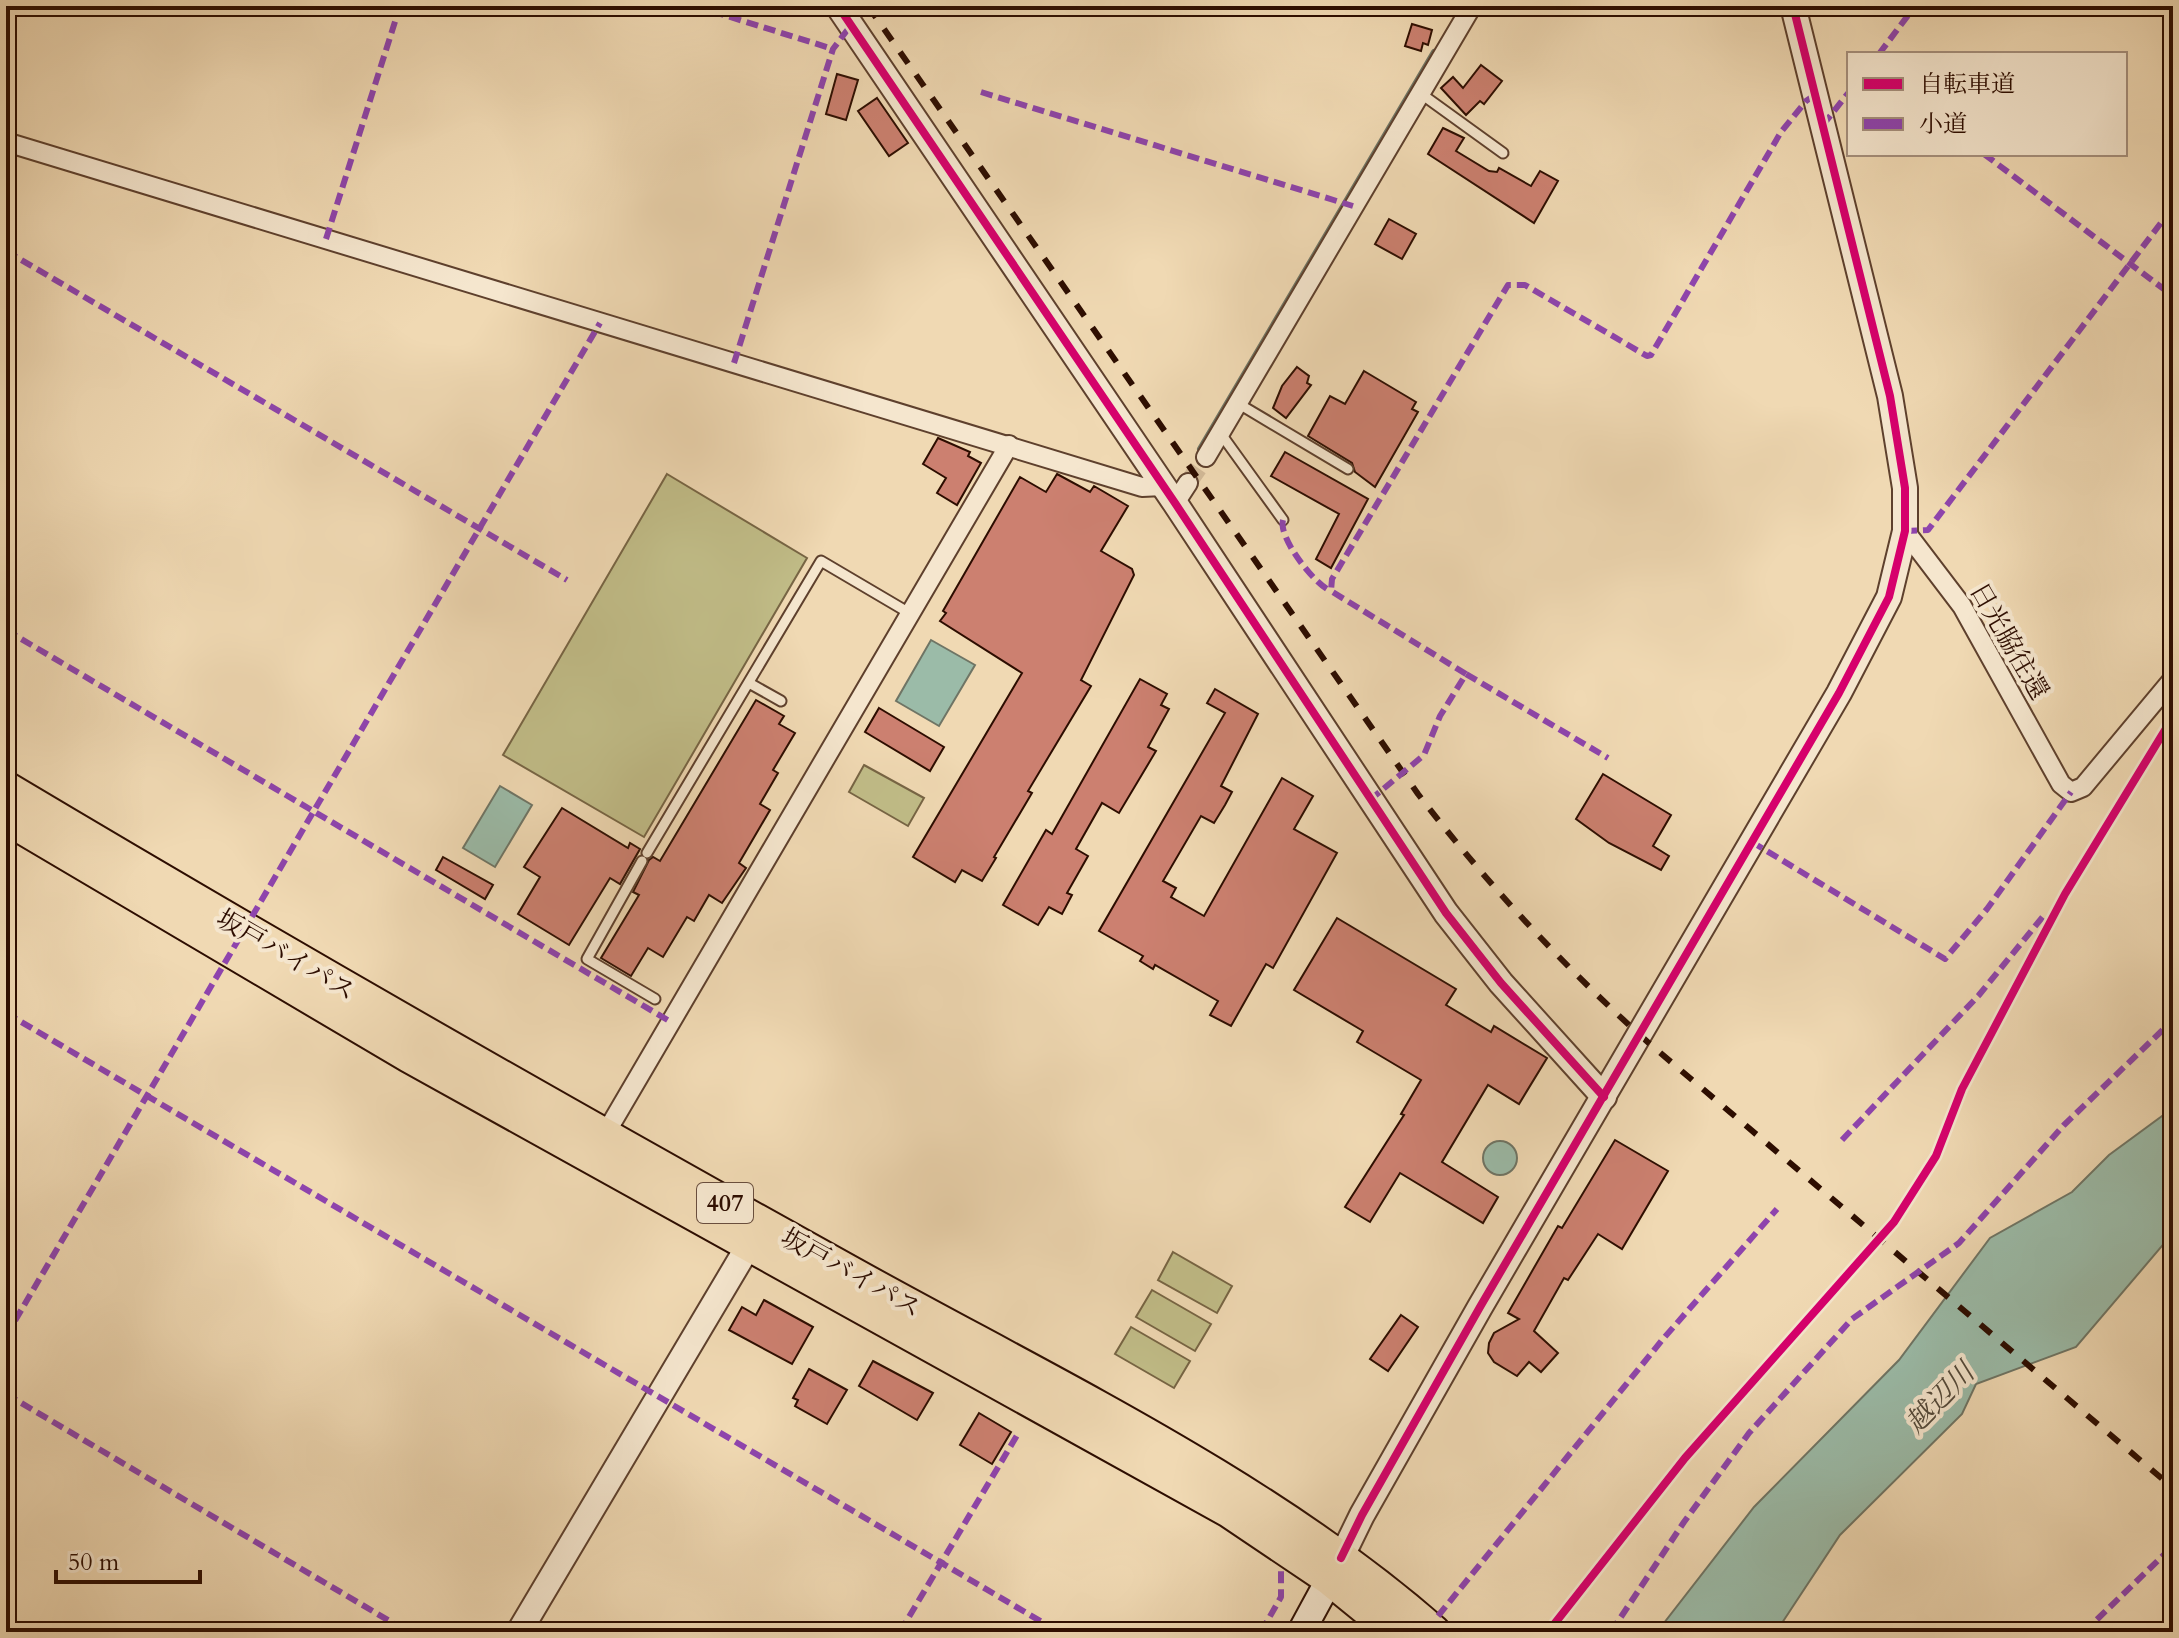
<svg xmlns="http://www.w3.org/2000/svg" width="2179" height="1638" viewBox="0 0 2179 1638" font-family="Cardo,'Noto Serif JP',serif">
<rect width="100%" height="100%" fill="#f0d9b3"/>
<filter id="stains"><feTurbulence type="fractalNoise" baseFrequency=".0025" numOctaves="4"/><feColorMatrix values="0 0 0 0 .2 0 0 0 0 .09 0 0 0 0 .02 0 0 0 .5 -.17"/></filter>
<radialGradient id="worn" r=".72"><stop offset=".6" stop-color="#630" stop-opacity="0"/><stop offset="1" stop-color="#630" stop-opacity=".3"/></radialGradient>
<g fill="#c1bd88" stroke="#776544" stroke-width="2">
<path d="M667 474 807 558 644 837 503 755Z"/>
<path d="M864 765 924 798 908 826 849 792Z"/>
<path d="M1173 1252 1232 1286 1217 1313 1158 1280Z"/>
<path d="M1152 1290 1211 1324 1195 1351 1136 1317Z"/>
<path d="M1131 1327 1190 1361 1174 1388 1115 1354Z"/>
</g>
<g fill="#9bbba8" stroke="#6f7565" stroke-width="2">
<path d="M931 640 975 665 939 726 896 701Z"/>
<path d="M500 786 532 805 495 867 463 848Z"/>
<path d="M2173 1108V1233L2076 1347 1976 1384 1962 1414 1840 1535 1776 1632H1657L1754 1507 1899 1360 1990 1238 2072 1192 2109 1155Z"/>
<circle cx="1500" cy="1158" r="17"/>
</g>
<g fill="none" stroke-linecap="round" stroke-linejoin="round">
<path stroke="#6f7565" stroke-width="6" d="M1200 449 1434 52"/>
</g>
<g fill="#cc8070" stroke="#2d0d00" stroke-width="2">
<path d="M1412 24 1432 30 1428 45 1423 43 1421 51 1405 46Z"/>
<path d="M1481 65 1502 81 1484 104 1480 101 1466 115 1441 88 1453 77 1463 88Z"/>
<path d="M837 74 858 80 846 120 826 114Z"/>
<path d="M877 98 908 143 889 156 858 111Z"/>
<path d="M1443 128 1464 138 1456 151 1489 171 1497 172 1499 168 1531 186 1540 171 1558 181 1534 223 1428 154Z"/>
<path d="M1389 219 1416 234 1402 259 1375 244Z"/>
<path d="M1297 367 1309 376 1307 383 1311 385 1286 418 1273 408 1282 386Z"/>
<path d="M1364 371 1416 402 1412 409 1418 412 1375 487 1355 472 1352 463 1308 436 1330 396 1345 404Z"/>
<path d="M938 438 970 452 968 456 981 463 957 505 937 493 946 478 923 464Z"/>
<path d="M1285 452 1368 499 1331 568 1316 559 1339 514 1271 476Z"/>
<path d="M1057 474 1090 492 1094 486 1128 506 1101 551 1132 569 1134 575 1081 680 1091 686 1028 791 1032 793 994 857 996 858 982 881 962 870 955 882 913 857 1022 673 940 621 946 613 943 611 1020 477 1046 492Z"/>
<path d="M1140 679 1167 694 1161 705 1169 709 1148 747 1156 751 1119 813 1102 803 1076 849 1088 856 1067 893 1072 895 1062 914 1049 907 1038 925 1003 905 1046 830 1052 834Z"/>
<path d="M1215 689 1258 714 1221 786 1232 792 1225 805 1214 823 1201 816 1163 881 1176 888 1171 897 1204 916 1282 778 1313 796 1294 829 1337 853 1273 968 1266 964 1231 1026 1210 1015 1218 1001 1155 965 1153 969 1140 961 1143 956 1099 931 1225 713 1207 703Z"/>
<path d="M756 700 784 716 779 724 795 733 773 770 778 773 760 804 770 810 739 863 746 868 722 903 709 895 694 921 687 917 663 957 648 948 631 976 601 958 639 895 633 892 649 860 653 857 660 861Z"/>
<path d="M879 708 944 747 930 771 865 732Z"/>
<path d="M1603 774 1671 815 1653 846 1669 856 1661 870 1609 843 1576 819Z"/>
<path d="M562 808 628 848 630 843 640 849 620 884 610 878 569 945 518 914 540 877 524 867Z"/>
<path d="M443 857 493 885 485 899 436 870Z"/>
<path d="M1337 918 1456 989 1446 1005 1491 1032 1494 1026 1547 1058 1519 1104 1488 1085 1442 1162 1498 1197 1483 1223 1400 1173 1370 1222 1345 1207 1404 1115 1401 1114 1421 1080 1357 1042 1363 1031 1294 990Z"/>
<path d="M1615 1140 1668 1171 1622 1249 1598 1234 1568 1280 1564 1278 1534 1331 1558 1353 1541 1372 1529 1362 1517 1376 1494 1362 1488 1353 1489 1343 1494 1333 1519 1319 1508 1313 1558 1226 1562 1228Z"/>
<path d="M764 1300 813 1327 792 1364 729 1330 742 1307 756 1315Z"/>
<path d="M1401 1315 1418 1327 1388 1371 1370 1359Z"/>
<path d="M873 1361 933 1393 917 1420 859 1386Z"/>
<path d="M809 1369 847 1390 827 1424 795 1406 798 1400 793 1398Z"/>
<path d="M979 1413 1011 1432 992 1464 960 1445Z"/>
</g>
<g fill="none" stroke-linecap="round" stroke-linejoin="round">
<path stroke="#d3ba98" stroke-width="18" stroke-dasharray="18 9" stroke-linecap="butt" d="M1188 483 1206 457"/>
<g stroke="#5e402d" stroke-width="13">
<g id="service">
<path d="M1420 93 1503 153"/>
<path d="M1239 404 1348 469"/>
<path d="M1221 434 1283 520"/>
<path d="M749 683 781 701"/>
<path d="M647 853 821 561 911 614"/>
<path d="M642 861 587 959 655 999"/>
</g>
</g>
<g stroke="#5e402d" stroke-width="22">
<g id="minor">
<path d="M6 142 1142 487 1163 486"/>
<path d="M1206 457 1472 6"/>
<path d="M1175 503 1188 483"/>
<path d="M1905 531 1962 606 2061 784 2071 792 2083 787 2173 679"/>
<path d="M604 1136 1009 445"/>
</g>
</g>
<g stroke="#5e402d" stroke-width="28">
<g id="tertiary">
<path d="M838 6 1175 503 1446 913 1501 983 1604 1097"/>
<path d="M1341 1558 1362 1515 1480 1307 1839 693 1889 597 1905 531V488L1890 396 1793 6"/>
<path d="M519 1632 749 1245"/>
</g>
</g>
<g stroke="#2d0d00" stroke-width="30">
<path id="secondary" d="M1301 1632 1339 1562"/>
</g>
<g stroke="#2d0d00" stroke-width="36">
<g id="trunk">
<path d="M6 788C286 955 568 1116 853 1274 1047 1382 1267 1485 1434 1632"/>
<path d="M6 818 409 1056 1229 1511 1330 1579 1395 1632"/>
</g>
</g>
<use href="#service" stroke="#f5e6ce" stroke-width="9"/>
<use href="#minor" stroke="#f5e6ce" stroke-width="18"/>
<use href="#tertiary" stroke="#f5e6ce" stroke-width="24"/>
<use href="#secondary" stroke="#f5e6ce" stroke-width="26"/>
<use href="#trunk" stroke="#f0d9b3" stroke-width="32"/>
<path stroke="#2d0d00" stroke-width="6" stroke-dasharray="14 14" stroke-linecap="butt" d="M868 6 1418 794C1488 885 1565 968 1651 1045L2173 1488"/>
<g stroke="#8e44ad" stroke-width="6" stroke-dasharray="12 6" stroke-linecap="butt">
<path d="M695 6 833 49"/>
<path d="M1879 54 1915 6"/>
<path d="M981 92 1353 206"/>
<path d="M1823 125 1849 92"/>
<path d="M1984 154 2173 296"/>
<path d="M326 239 400 6"/>
<path d="M6 251 567 580"/>
<path d="M734 363 833 49 851 25"/>
<path d="M1283 520C1278 538 1315 585 1331 591"/>
<path d="M1905 531 1928 530 2173 207"/>
<path d="M6 630 671 1022"/>
<path d="M1466 674 1331 591 1332 579 1508 285H1525L1647 356 1651 355 1781 132 1806 101 1815 95"/>
<path d="M1370 800 1424 755 1440 716 1466 674 1608 758"/>
<path d="M1752 842 1945 959 1987 909 2071 792"/>
<path d="M6 1013 1059 1632"/>
<path d="M1842 1140 1979 995 2045 914"/>
<path d="M6 1336 600 323"/>
<path d="M6 1394 408 1632"/>
<path d="M1438 1616 1663 1339 1777 1209"/>
<path d="M900 1632 1019 1432"/>
<path d="M1261 1632 1281 1597V1568"/>
<path d="M1611 1632 1684 1522 1749 1433 1852 1319 1959 1243 2064 1125 2173 1020"/>
<path d="M2084 1632 2172 1547"/>
</g>
<g stroke="#f5e6ce" stroke-width="13">
<g id="cycleway">
<path d="M838 6 1175 503 1446 913 1501 983 1604 1097"/>
<path d="M1341 1558 1362 1515 1480 1307 1839 693 1889 597 1905 531V488L1890 396 1793 6"/>
<path d="M1548 1632 1685 1458 1894 1222 1936 1156 1962 1089 2065 894 2173 717"/>
</g>
</g>
<use href="#cycleway" stroke="#d6006c" stroke-width="8"/>
</g>
<g text-anchor="middle" dominant-baseline="central" stroke-width="8" stroke-linejoin="round" paint-order="stroke">
<rect fill="#f5e6ce" stroke="#694e3e" stroke-width="2" x="697" y="1183" width="56" height="40" rx="6"/>
<g font-size="24" font-weight="bold" fill="#2d0d00">
<text x="725" y="1203">407</text>
</g>
<g font-size="26" fill="#2d0d00" stroke="#f5e6ce">
<text transform="translate(2009 641) rotate(60)">日光脇往還</text>
<text transform="translate(286 955) rotate(30)">坂戸バイパス</text>
<text transform="translate(851 1273) rotate(29)">坂戸バイパス</text>
</g>
<g font-size="28" font-style="italic" fill="#544a3b" stroke="#f5e6ce">
<text transform="translate(1940 1398) rotate(-46)">越辺川</text>
</g>
</g>
<rect width="2179" height="1638" fill="none" stroke="#f0d9b3" stroke-width="32"/>
<rect x="8" y="8" width="2163" height="1622" fill="none" stroke="#2d0d00" stroke-width="4"/>
<rect x="16" y="16" width="2147" height="1606" fill="none" stroke="#2d0d00" stroke-width="2"/>
<rect x="1847" y="52" width="280" height="104" fill="#f5e6ce" stroke="#a58f7c" stroke-width="2"/>
<rect x="1863" y="78" width="40" height="12" fill="#d6006c" stroke="#a58f7c" stroke-width="2"/>
<text x="1919" y="92" font-size="24" fill="#2d0d00">自転車道</text>
<rect x="1863" y="118" width="40" height="12" fill="#8e44ad" stroke="#a58f7c" stroke-width="2"/>
<text x="1919" y="132" font-size="24" fill="#2d0d00">小道</text>
<path d="M56 1570v12h144v-12" fill="none" stroke="#2d0d00" stroke-width="4"/>
<text x="68" y="1570" font-size="24" fill="#2d0d00" stroke="#f5e6ce" stroke-width="6" paint-order="stroke">50 m</text>
<rect width="100%" height="100%" filter="url(#stains)"/>
<rect width="100%" height="100%" fill="url(#worn)"/>
</svg>
